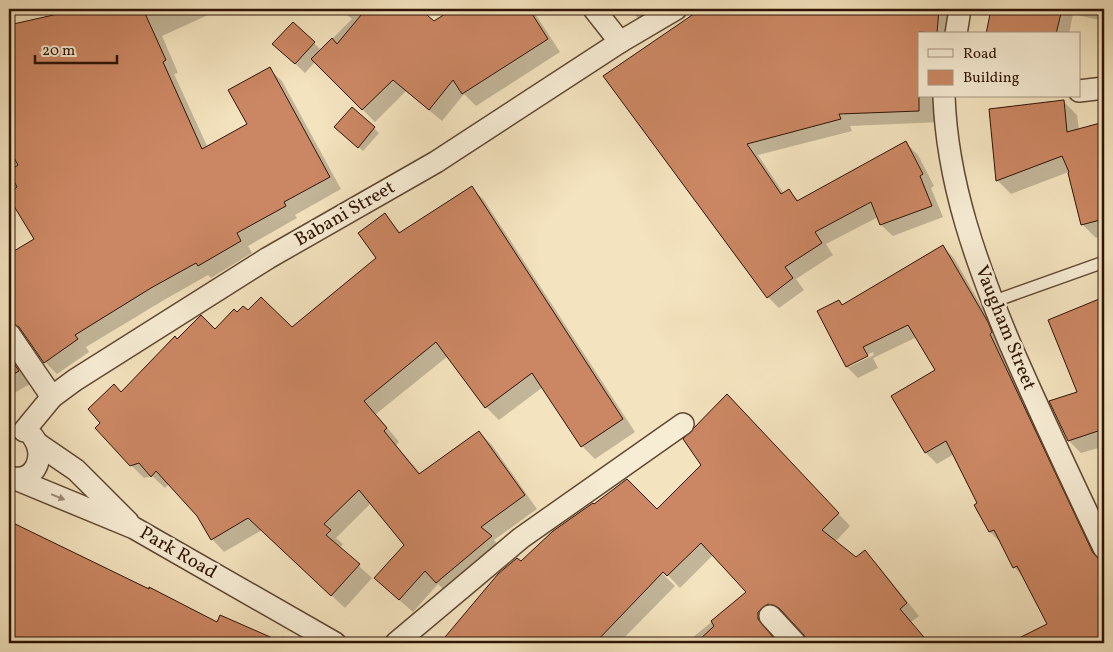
<svg xmlns="http://www.w3.org/2000/svg" width="1113" height="652" viewBox="0 0 1113 652" font-family="Vollkorn,serif">
<rect width="100%" height="100%" fill="#f3e3be"/>
<filter id="stains"><feTurbulence type="fractalNoise" baseFrequency=".004" numOctaves="4"/><feColorMatrix values="0 0 0 0 .2 0 0 0 0 .09 0 0 0 0 .02 0 0 0 .5 -.17"/></filter>
<radialGradient id="worn" r=".72"><stop offset=".6" stop-color="#630" stop-opacity="0"/><stop offset="1" stop-color="#630" stop-opacity=".3"/></radialGradient>
<g fill="#0003" fill-rule="evenodd">
<path d="M72 9H205L208 15 162 36 178 73 174 74 208 148 248 124 269 69 282 81 341 189 295 215 297 218 248 246 252 253 211 278 208 275 164 300 86 347 89 352 57 374 45 362 27 336 22 333 15 335 30 384 9 396V255L36 239 9 196V13L13 17 15 25 74 12Z"/>
<path d="M340 9H418L434 22 456 9H532L560 52 476 106 464 94 442 121 406 91 375 122 315 62 305 73 284 53 314 43 321 50 352 19Z"/>
<path d="M629 9H657L638 18Z"/>
<path d="M704 9H962L952 34H919V96H940L941 122 850 126 852 131 758 155 784 194 789 191 799 201 906 143 918 155 934 186 931 188 943 217 893 236 881 225 878 217 826 244 833 255 796 279 804 290 779 308 768 297 605 76Z"/>
<path d="M993 9H1104V21L1073 14 1069 34H987Z"/>
<path d="M1064 102 1077 115 1079 130 1104 123V235L1096 238 1082 224 1074 170 1011 194 997 180Z"/>
<path d="M352 108 379 133 363 151 341 131Z"/>
<path d="M471 187 484 200 635 432 595 459 582 446 543 387 499 420 486 407 448 356 376 414 399 442 396 445 421 474 479 432 492 445 537 509 494 540 503 550 449 595 438 584 413 612 389 591 405 545 371 503 336 538 343 544 339 548 372 578 345 608 262 530 224 552 212 539 198 515 169 484 165 488 152 476 144 478 131 465 121 393 177 341 215 330 237 314 248 312 292 328 378 259 385 215 401 233Z"/>
<path d="M943 247 954 258 998 335 1000 345 1104 564V643H1033L1029 634 1049 624 1025 578 1014 567 1001 543 990 532 976 506 979 504 954 454 937 464 926 453 892 397 937 370 917 337 873 358 878 368 858 378 847 367 819 312 839 302 843 305ZM873 352 874 355 849 367V364Z"/>
<path d="M1104 299V463L1098 448 1081 453 1069 441 1079 393 1050 321Z"/>
<path d="M740 408 850 526 835 542 856 559 865 552 877 564 919 616 911 622 929 643H808L805 634 792 619 780 615 770 624V632L777 643H686L748 592 713 555 680 588 660 567 658 569 675 586 619 643H447L444 641 521 563 657 511 703 465Z"/>
<path d="M9 522 218 623 279 643 283 636 296 643H11L9 642Z"/>
</g>
<g fill="#cb8763" stroke="#2f1404">
<path d="M80 9H143L166 60 163 62 202 149 247 124 228 90 270 67 330 177 284 202 286 206 237 233 241 241 198 266 196 263 151 288 75 335 78 339 44 363 19 327 9 322V254L34 239 9 198V194L17 187 9 171 18 165 9 149V25Z"/>
<path d="M366 9H420L434 21 453 9H529L548 39 462 94 453 80 429 110 393 80 362 110 311 59 332 38 337 44Z"/>
<path d="M701 9H939L937 33 919 32V111L839 114 841 119 747 144 781 194 789 189 797 201 906 141 923 174 920 176 932 206 880 225 871 202 815 232 822 243 785 267 793 278 767 298 603 76Z"/>
<path d="M991 9H1062L1056 34H986Z"/>
<path d="M293 22 315 42 295 64 272 44Z"/>
<path d="M1064 100 1067 132 1104 122V219L1081 225 1068 173 1069 172 1062 156 996 181 989 109Z"/>
<path d="M352 107 375 127 358 148 334 127Z"/>
<path d="M472 186 623 419 581 447 532 373 485 408 436 342 364 401 387 428 384 431 419 474 479 431 525 495 481 527 492 536 436 583 425 571 399 600 374 578 404 545 359 490 324 524 331 530 326 535 360 564 331 596 248 518 211 540 197 516 156 471 151 477 139 463 130 466 95 428 100 423 88 409 114 384 121 392 175 336 177 339 201 315 215 329 234 309 237 312 243 306 248 310 261 297 292 327 376 258 358 233 385 213 399 233Z"/>
<path d="M943 245 988 322 992 332 990 334 1093 553 1104 561V643H1009L1047 624 1017 566 1013 568 994 530 989 532 974 505 977 503 946 441 925 453 891 396 935 370 908 325 863 347 868 356 846 367 817 311 839 300 842 305Z"/>
<path d="M1104 297V429L1068 441 1049 401 1077 392 1048 320Z"/>
<path d="M9 356 19 371 9 377Z"/>
<path d="M727 394 839 513 822 530 856 557 865 550 907 603 900 609 929 643H807L804 635 779 608 768 604 758 612V619L778 643H696L714 626 711 621 746 592 701 543 667 576 663 572 595 643H440L498 574 517 558 521 561 553 531 593 503 594 504 627 479 657 509 701 465 683 439Z"/>
<path d="M9 521 149 589V587L217 622 220 615 284 643H22L9 637Z"/>
</g>
<g fill="none" stroke-linecap="round" stroke-linejoin="round">
<g stroke="#604832" stroke-width="14">
<path id="service" d="M992 302 1104 262"/>
</g>
<g stroke="#604832" stroke-width="24">
<g id="minor">
<path d="M594 9 620 42"/>
<path d="M956 34 960 9"/>
<path d="M1079 91 1104 88"/>
<path d="M944 96C947 183 977 265 1010 344 1040 413 1072 481 1104 548"/>
<path d="M9 334 52 397"/>
<path d="M24 431 52 397 75 380 268 258 436 162 620 42 676 9"/>
<path d="M38 444 76 470 128 522"/>
<path d="M9 477C35 485 47 455 33 437"/>
<path d="M13 478 134 528 335 643"/>
<path d="M770 616 795 643"/>
<path d="M396 643 521 538 683 424"/>
</g>
</g>
<use href="#service" stroke="#f7edd5" stroke-width="11"/>
<use href="#minor" stroke="#f7edd5" stroke-width="21"/>
</g>
<defs><path id="oneway-solid" d="M-6-.8H1V-3.2L6.5 0L1 3.2V.8H-6Z" transform="scale(1.25)"/></defs>
<use fill="#9d8b77" href="#oneway-solid" transform="translate(58 497) rotate(22)"/>
<g text-anchor="middle" dominant-baseline="central" stroke-width="5" stroke-linejoin="round" paint-order="stroke">
<g font-size="19" fill="#2f1404" stroke="#f7edd5">
<text transform="translate(345 214) rotate(-30)">Babani Street</text>
<text transform="translate(1005 328) rotate(68)">Vaugham Street</text>
<text transform="translate(178 553) rotate(30)">Park Road</text>
</g>
</g>
<rect width="1113" height="652" fill="none" stroke="#f3e3be" stroke-width="30"/>
<rect x="10" y="10" width="1093" height="632" fill="none" stroke="#2f1404" stroke-width="2.5"/>
<rect x="15" y="15" width="1083" height="622" fill="none" stroke="#2f1404"/>
<rect x="918" y="32" width="162" height="65" fill="#f7edd5" stroke="#a79681"/>
<rect x="928" y="49" width="25" height="8" fill="#f7edd5" stroke="#a79681"/>
<text x="963" y="58" font-size="15" fill="#2f1404">Road</text>
<rect x="928" y="70" width="25" height="15" fill="#cb8763" stroke="#a79681"/>
<text x="963" y="82" font-size="15" fill="#2f1404">Building</text>
<path d="M35 55v8h82v-8" fill="none" stroke="#2f1404" stroke-width="2.5"/>
<text x="42" y="55" font-size="15" fill="#2f1404" stroke="#f7edd5" stroke-width="4" paint-order="stroke">20 m</text>
<rect width="100%" height="100%" filter="url(#stains)"/>
<rect width="100%" height="100%" fill="url(#worn)"/>
</svg>
